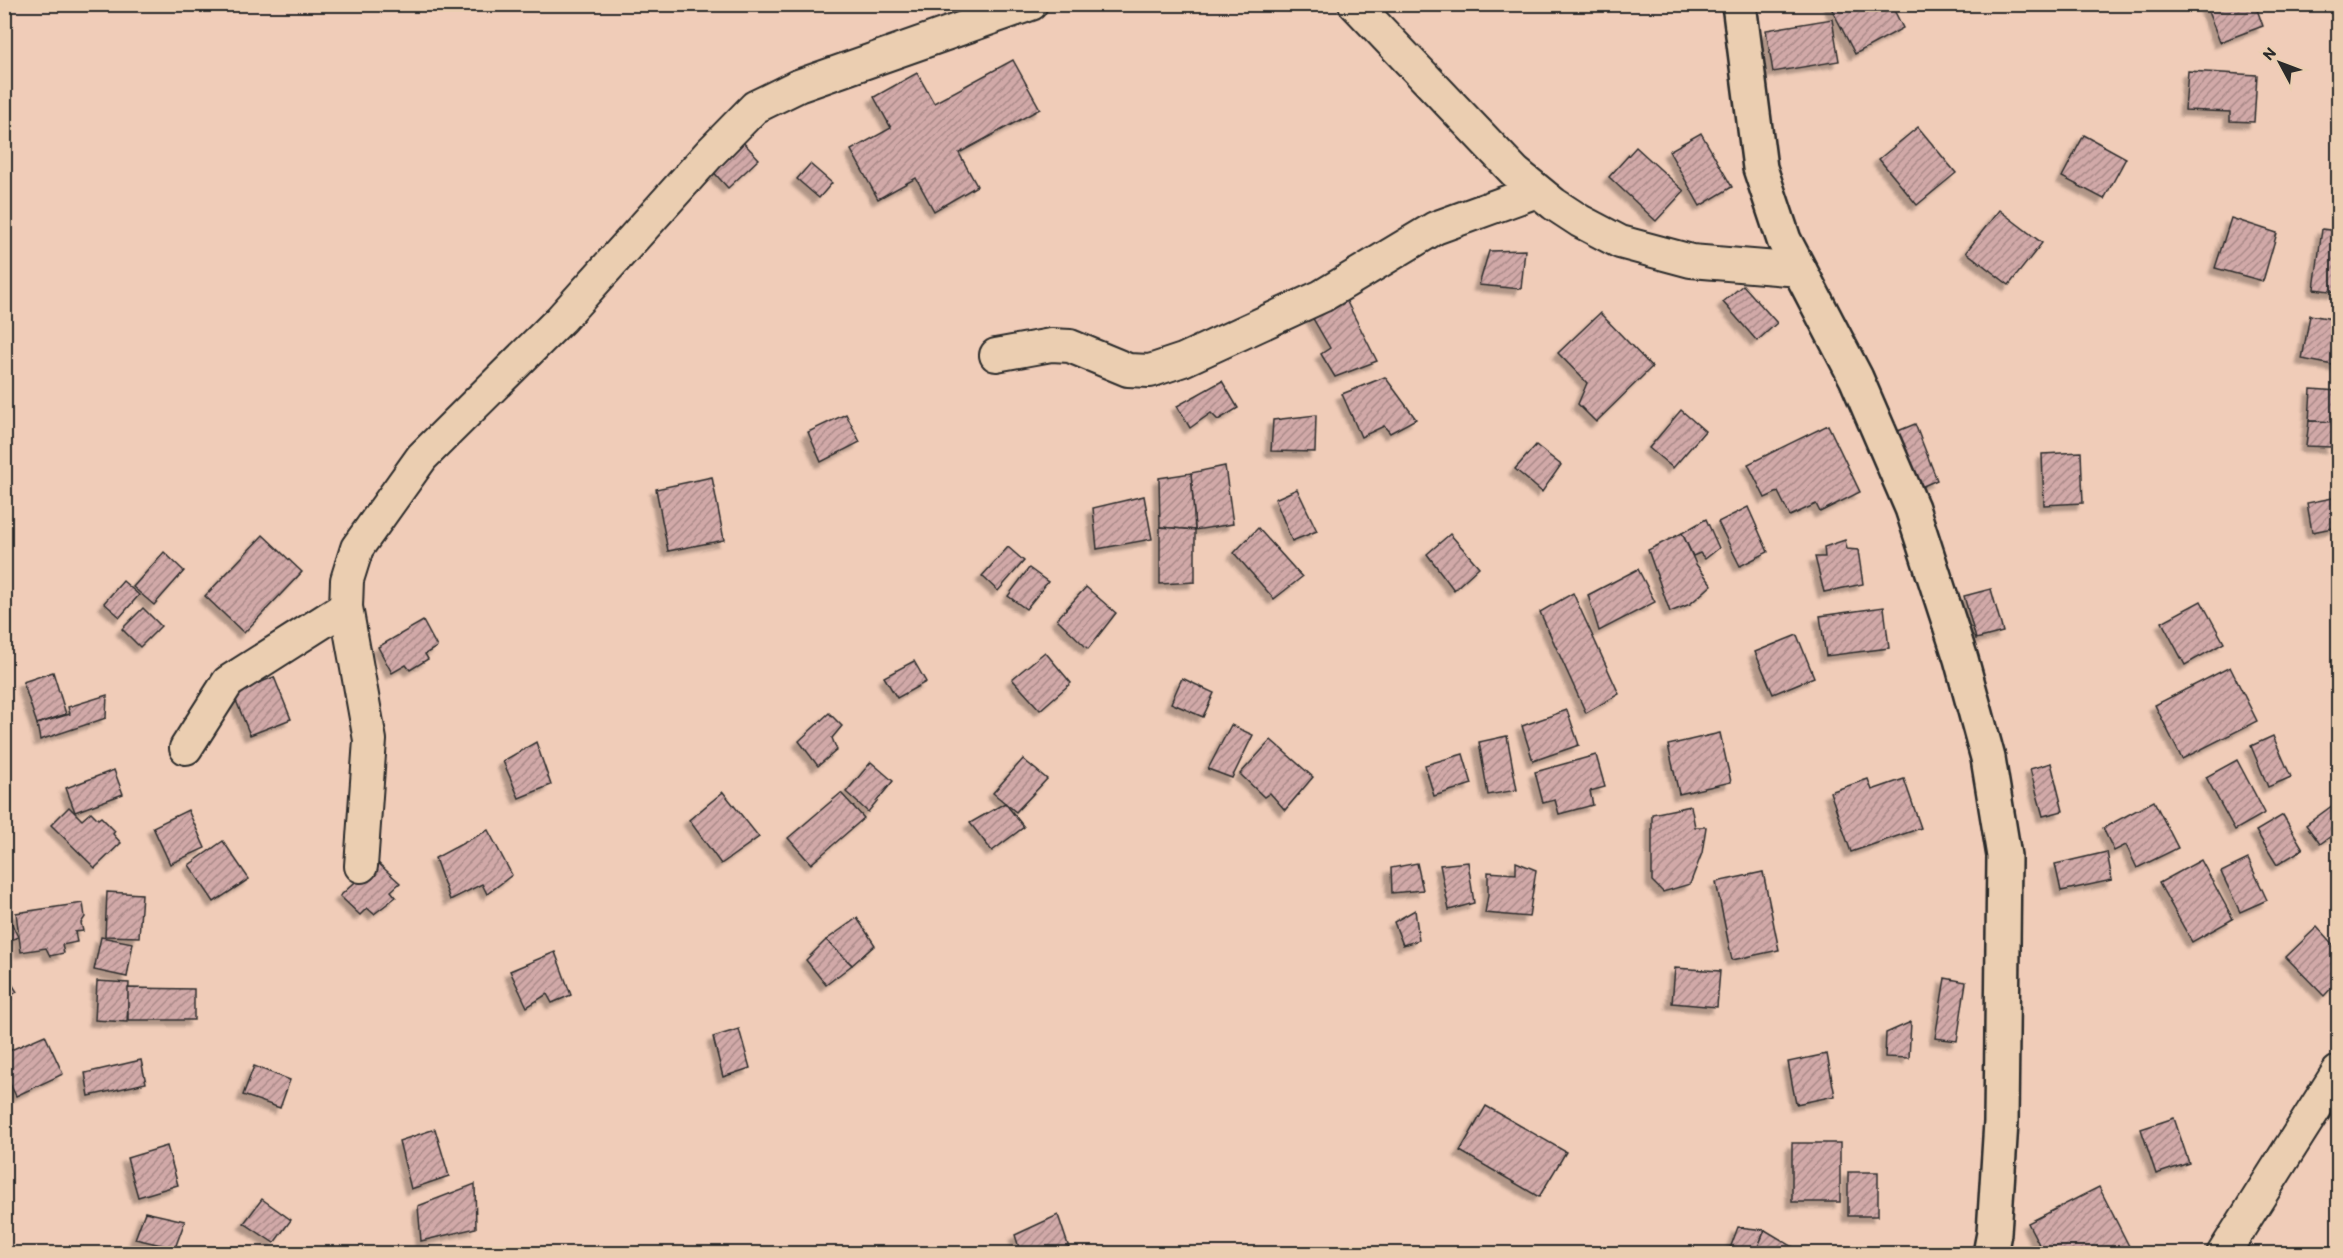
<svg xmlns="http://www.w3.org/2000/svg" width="2343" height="1258" viewBox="0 0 2343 1258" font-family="Itim,sans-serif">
<defs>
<pattern id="building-hatch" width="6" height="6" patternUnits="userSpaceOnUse" patternTransform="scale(1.5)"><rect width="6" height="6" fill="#d1a9a8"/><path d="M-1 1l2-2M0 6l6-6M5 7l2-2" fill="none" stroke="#aa8a89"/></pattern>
<filter id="shadow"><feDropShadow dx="-5.5" dy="5.5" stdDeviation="1.5" flood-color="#0004"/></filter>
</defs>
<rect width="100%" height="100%" fill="#f0ccb8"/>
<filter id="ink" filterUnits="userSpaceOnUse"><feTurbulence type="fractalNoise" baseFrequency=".0167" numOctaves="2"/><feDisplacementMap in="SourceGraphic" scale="12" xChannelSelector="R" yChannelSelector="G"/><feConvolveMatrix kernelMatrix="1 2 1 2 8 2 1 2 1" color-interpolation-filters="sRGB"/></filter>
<g filter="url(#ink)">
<g fill="url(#building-hatch)" stroke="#2b2b2b" stroke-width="1.5" filter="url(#shadow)">
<path d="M1829 4H1891L1903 28 1855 54Z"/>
<path d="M2205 4H2255L2263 26 2220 42Z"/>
<path d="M1832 19 1839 61 1773 72 1766 30Z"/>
<path d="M1013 60 1040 109 959 153 977 186 934 211 916 178 878 199 851 150 891 128 874 97 917 73 934 103Z"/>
<path d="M2188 71 2257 75 2254 122 2230 121V112L2185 110Z"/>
<path d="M1918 127 1956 173 1917 205 1879 159Z"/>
<path d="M1701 133 1732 187 1700 206 1669 151Z"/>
<path d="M2084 135 2126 158 2104 199 2062 177Z"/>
<path d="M739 138 759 159 728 188 708 166Z"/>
<path d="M1636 147 1684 191 1656 221 1609 177Z"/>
<path d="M810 164 832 183 819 198 797 179Z"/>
<path d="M1999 210 2042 243 2009 285 1966 252Z"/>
<path d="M2231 218 2277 233 2263 281 2215 268Z"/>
<path d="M2322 229 2338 231V292L2314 289Z"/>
<path d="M1525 250 1521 289 1479 285 1489 251Z"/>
<path d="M1743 285 1777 323 1757 341 1723 302Z"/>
<path d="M1346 300 1377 361 1335 377 1321 354 1330 348 1311 315Z"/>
<path d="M1600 313 1652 367 1596 422 1578 404 1587 383 1558 353Z"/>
<path d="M2310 315 2338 320V366L2302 359Z"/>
<path d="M1385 377 1416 419 1390 433 1384 426 1361 437 1342 394Z"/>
<path d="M1222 381 1238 408 1218 420 1211 413 1190 428 1177 406Z"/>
<path d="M2311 389 2338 391 2334 422 2309 421Z"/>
<path d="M1681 410 1705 431 1673 468 1649 448Z"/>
<path d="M846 414 860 442 821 462 808 432Z"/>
<path d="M1316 415 1315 452 1271 451 1273 420Z"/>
<path d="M2309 421 2334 422 2331 447 2306 446Z"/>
<path d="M1915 424 1937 480 1921 487 1898 431Z"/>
<path d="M1828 425 1860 492 1820 512 1816 504 1790 516 1778 492 1765 498 1748 464Z"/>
<path d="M1536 445 1561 465 1542 492 1515 469Z"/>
<path d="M2081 452 2083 503 2044 505 2042 454Z"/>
<path d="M1225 466 1233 524 1195 530 1191 473Z"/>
<path d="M1191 473 1195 530 1160 527 1159 478Z"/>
<path d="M712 477 724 540 668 551 656 489Z"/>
<path d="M1297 489 1317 531 1292 541 1275 499Z"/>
<path d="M1144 496 1152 539 1097 549 1093 508Z"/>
<path d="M2338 497V527L2312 532 2307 503Z"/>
<path d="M1748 507 1768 552 1740 566 1718 522Z"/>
<path d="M1706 519 1719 548 1705 559 1700 553 1693 556 1682 533Z"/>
<path d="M1160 527 1195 530V582L1160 584Z"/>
<path d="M1258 528 1302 577 1274 599 1234 553Z"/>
<path d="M1682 533 1696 564 1712 585 1690 604 1670 612 1648 550Z"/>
<path d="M1450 534 1479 567 1454 590 1427 554Z"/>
<path d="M263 535 302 572 244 633 205 596Z"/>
<path d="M1845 540 1847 549 1858 550 1863 584 1824 592 1815 557H1825L1824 547Z"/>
<path d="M1008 547 1024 561 998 591 982 576Z"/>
<path d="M164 552 184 571 154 605 133 587Z"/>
<path d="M1029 568 1048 582 1026 609 1008 596Z"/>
<path d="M1638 569 1655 602 1599 631 1588 595Z"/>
<path d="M123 581 139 595 120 617 104 603Z"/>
<path d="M1086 587 1116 613 1088 649 1057 619Z"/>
<path d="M1991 589 2003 632 1976 639 1964 596Z"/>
<path d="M1573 593 1619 694 1586 713 1540 612Z"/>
<path d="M2201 601 2224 643 2185 665 2162 622Z"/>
<path d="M1884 607 1889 648 1826 656 1820 616Z"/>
<path d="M143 608 161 626 140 647 122 629Z"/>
<path d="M423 621 437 647 425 654 428 659 410 670 406 665 392 673 378 647Z"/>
<path d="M1797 635 1814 677 1773 694 1755 652Z"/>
<path d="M1045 652 1071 683 1040 710 1012 679Z"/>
<path d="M914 661 926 682 897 698 884 677Z"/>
<path d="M2230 667 2257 721 2182 759 2155 705Z"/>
<path d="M53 672 66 714 37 724 23 682Z"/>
<path d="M274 677 291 719 250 735 233 693Z"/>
<path d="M1182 678 1214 693 1203 717 1171 703Z"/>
<path d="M107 695 106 718 40 740 37 724 70 714 68 707Z"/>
<path d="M1567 710 1579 745 1533 761 1522 726Z"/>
<path d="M829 713 842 726 832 738 837 750 818 766 799 741Z"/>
<path d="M1231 725 1253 735 1232 778 1208 769Z"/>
<path d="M1720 733 1731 782 1679 794 1668 745Z"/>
<path d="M1507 736 1517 790 1488 795 1479 742Z"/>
<path d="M2273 736 2291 777 2268 787 2251 746Z"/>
<path d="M1271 740 1313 777 1285 810 1270 793 1264 797 1240 774Z"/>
<path d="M536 742 551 785 519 798 503 761Z"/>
<path d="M1463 754 1472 784 1434 796 1425 765Z"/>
<path d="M1596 755 1605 787 1590 791 1593 805 1559 814 1555 800 1543 803 1535 772Z"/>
<path d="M1023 759 1047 779 1016 812 993 793Z"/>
<path d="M2237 760 2265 813 2235 830 2206 777Z"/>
<path d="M871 762 893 781 868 812 846 792Z"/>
<path d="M2051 763 2063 811 2043 816 2030 769Z"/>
<path d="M114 770 123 794 75 812 66 788Z"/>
<path d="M1868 779 1872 790 1904 779 1921 828 1851 852 1830 792Z"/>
<path d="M723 792 759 837 721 864 689 820Z"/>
<path d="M841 793 864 818 811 864 788 838Z"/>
<path d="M2154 801 2178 848 2137 868 2126 845 2114 851 2103 828Z"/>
<path d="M1005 803 1024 827 992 851 970 823Z"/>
<path d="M2333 805 2338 812V831L2320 844 2306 825Z"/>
<path d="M1691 806 1695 827H1706L1702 853 1690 884 1663 892 1652 881V814Z"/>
<path d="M69 807 82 820 91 812 98 819 101 817 115 831 113 834 121 843 95 868 51 825Z"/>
<path d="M188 810 205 848 170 864 153 827Z"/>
<path d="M2283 815 2303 849 2277 865 2256 831Z"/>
<path d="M488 830 512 875 487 894 482 884 450 900 435 858Z"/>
<path d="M223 841 249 879 214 902 189 865Z"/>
<path d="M2107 852 2112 880 2061 891 2055 864Z"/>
<path d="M2248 859 2267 900 2240 912 2221 872Z"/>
<path d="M2201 860 2233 919 2192 942 2159 883Z"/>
<path d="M377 862 400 883 391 891 396 897 374 914 367 908 360 915 340 896Z"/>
<path d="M1468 862 1474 903 1449 910 1440 865Z"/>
<path d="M1516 862 1536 870 1529 917 1485 913 1488 895V872L1516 874Z"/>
<path d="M1417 863 1423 890 1392 893 1391 868Z"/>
<path d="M1763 872 1779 950 1732 960 1716 882Z"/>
<path d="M107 892 142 894 139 937 105 936Z"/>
<path d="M83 903 85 917 81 923 83 931 75 932 77 942 62 945 64 953 50 956 46 948 21 952 16 913Z"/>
<path d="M1415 910 1419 940 1403 945 1394 922Z"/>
<path d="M9 918 18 937 4 943V921Z"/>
<path d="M857 918 875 945 852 965 826 940Z"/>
<path d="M2317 927 2338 950V981L2324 996 2286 957Z"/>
<path d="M101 937 133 943 127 977 94 970Z"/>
<path d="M826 940 852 965 826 985 806 960Z"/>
<path d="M555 952 571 995 552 1003 547 994 527 1007 510 971Z"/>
<path d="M1675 968 1720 971 1717 1007 1672 1003Z"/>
<path d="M4 971 17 992 4 999Z"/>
<path d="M1945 978 1966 982 1957 1041 1935 1038Z"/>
<path d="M97 981 129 983 127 1022 95 1020Z"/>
<path d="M128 988 194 989V1020H128Z"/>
<path d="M1911 1022 1909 1058 1885 1057 1886 1033Z"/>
<path d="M739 1029 750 1068 723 1077 713 1037Z"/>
<path d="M45 1035 63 1074 16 1096 4 1072V1053Z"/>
<path d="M1827 1054 1835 1096 1796 1104 1788 1062Z"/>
<path d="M141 1060 146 1083 89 1096 85 1073Z"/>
<path d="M254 1066 290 1080 280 1108 243 1095Z"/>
<path d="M1486 1106 1566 1152 1539 1197 1460 1151Z"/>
<path d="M2174 1118 2189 1163 2156 1174 2141 1129Z"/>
<path d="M435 1129 449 1176 411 1189 399 1141Z"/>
<rect x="1792" y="1143" width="48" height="59"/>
<path d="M167 1146 178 1185 138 1197 127 1158Z"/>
<rect x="1848" y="1172" width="30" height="44"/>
<path d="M475 1184 476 1228 421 1241 418 1206Z"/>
<path d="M2099 1187 2133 1254H2044L2028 1223Z"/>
<path d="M262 1199 291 1220 274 1243 244 1223Z"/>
<path d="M145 1212 185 1221 175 1248 135 1239Z"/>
<path d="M1058 1215 1071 1254H1021L1015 1235Z"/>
<path d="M1738 1227 1765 1230 1755 1254H1728Z"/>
<path d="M1765 1230 1805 1254H1755Z"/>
</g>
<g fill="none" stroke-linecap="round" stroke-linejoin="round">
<g stroke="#2b2b2b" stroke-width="36">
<g id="street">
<path d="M1355 4 1515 172 1554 204 1580 221 1620 242 1691 261 1800 270"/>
<path d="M996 355 1051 345 1070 346 1128 370 1150 371 1183 360 1322 296 1435 228 1537 191"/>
<path d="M186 748 228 682 346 607"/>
<path d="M361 866 370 740 346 607 347 580 357 548 422 457 561 319 710 153 755 107 798 86 1031 4"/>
<path d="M2223 1254 2338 1072"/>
</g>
</g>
<g stroke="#2b2b2b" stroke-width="38">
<path id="secondary" d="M1739 4 1760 168 1784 240 1856 378 1912 508 1961 659 1988 758 2004 856 2001 1122 1994 1233 1990 1254"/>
</g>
<use href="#street" stroke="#ebceb1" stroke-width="32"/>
<use href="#secondary" stroke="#ebceb1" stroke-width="33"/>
</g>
</g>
<rect width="2343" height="1258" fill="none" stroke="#ebceb1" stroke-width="24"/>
<rect x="12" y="12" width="2319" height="1234" fill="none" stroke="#2b2b2b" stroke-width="2" filter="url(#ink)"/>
<g transform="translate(2280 63) rotate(311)" stroke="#ebceb1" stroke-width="4.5" paint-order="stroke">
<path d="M0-4.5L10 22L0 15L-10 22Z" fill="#2b2b2b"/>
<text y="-9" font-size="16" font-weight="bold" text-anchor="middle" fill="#2b2b2b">N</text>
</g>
</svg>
